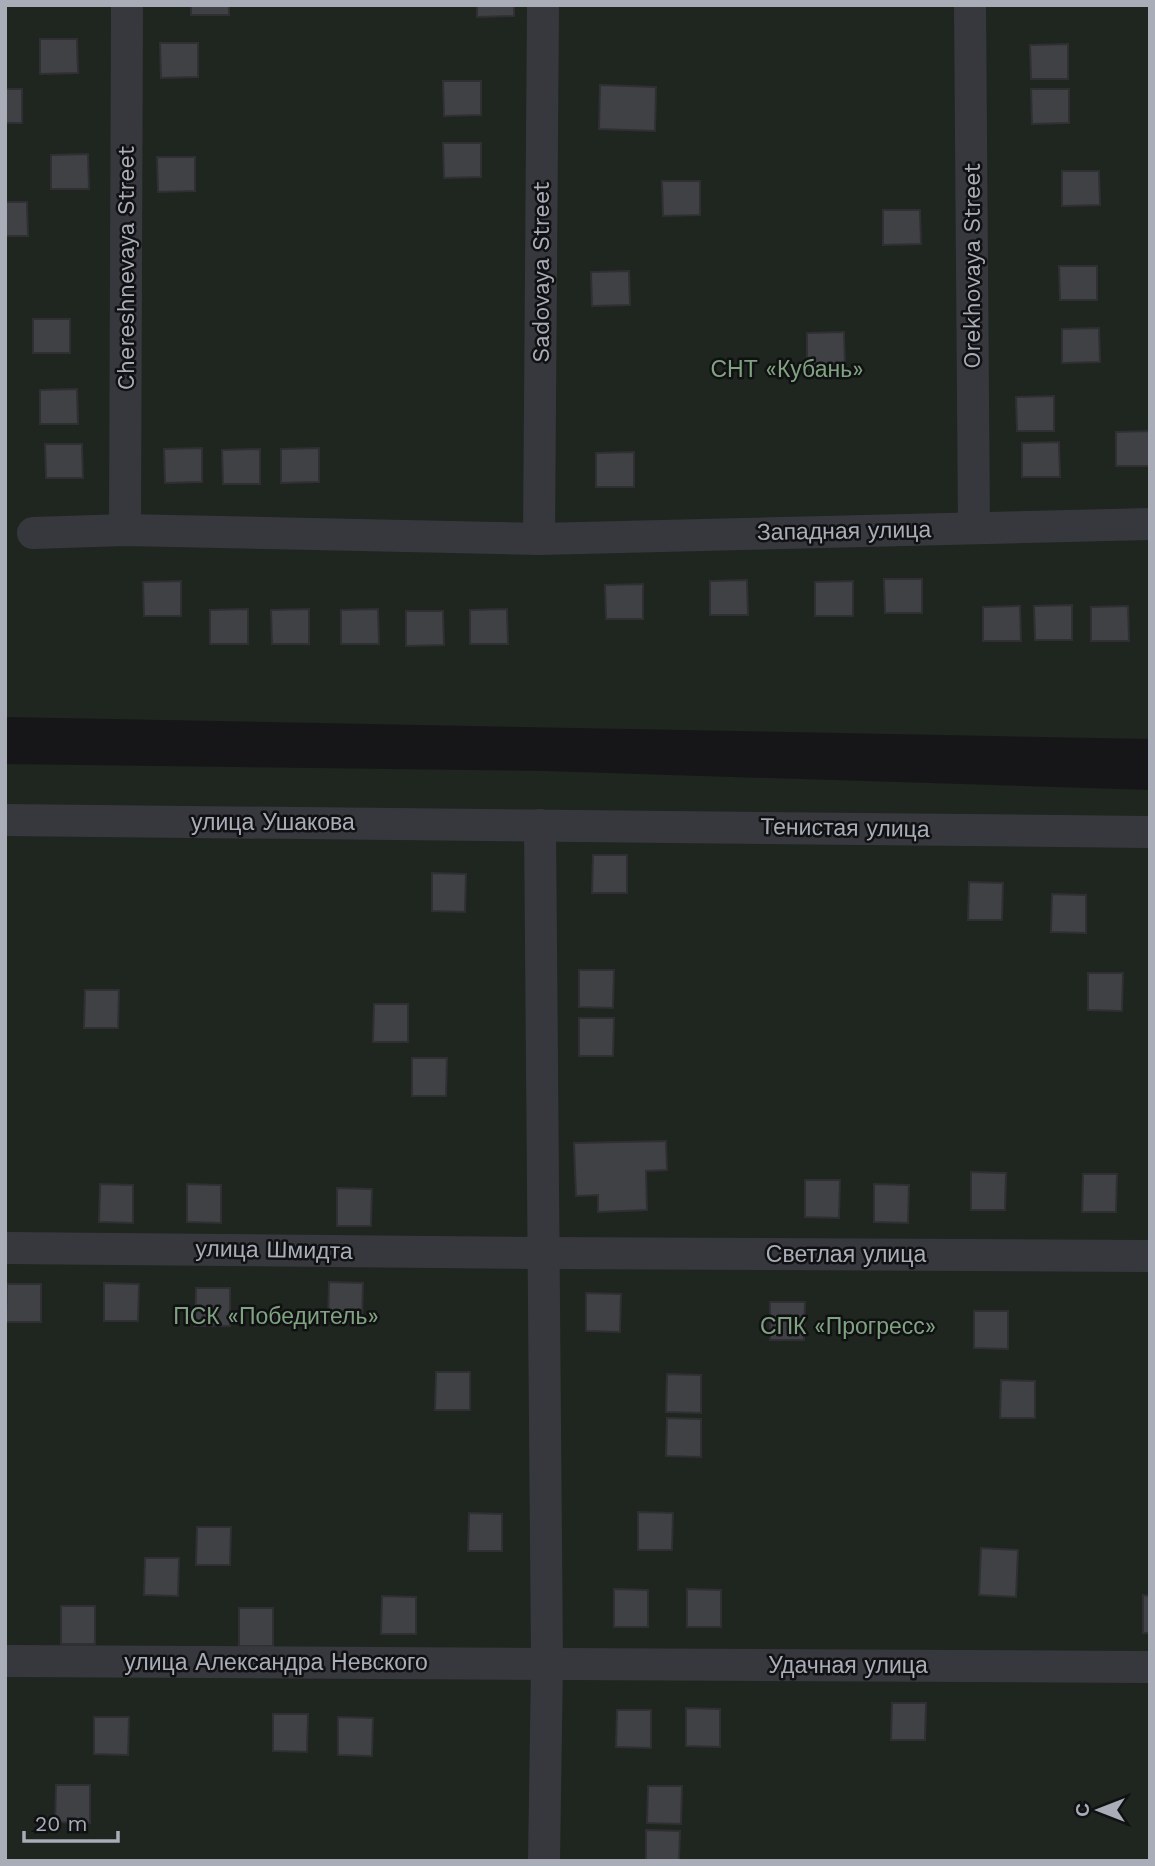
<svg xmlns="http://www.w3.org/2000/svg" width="1155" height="1866" viewBox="0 0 1155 1866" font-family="'Work Sans',sans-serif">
<rect width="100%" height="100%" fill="#161618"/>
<g fill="#1e261f">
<path d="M5 5H1150V739L5 717Z"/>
<path d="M5 764 545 771 1150 790V1861H5Z"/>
</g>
<g fill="#404145" stroke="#303034" stroke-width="2">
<rect x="191" y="5" width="38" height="10"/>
<path d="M477 5H514V16L477 17Z"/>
<path d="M40 39H77L78 73 40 74Z"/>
<path d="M160 43H198V77L161 78Z"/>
<path d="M1068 44V79H1031L1030 45Z"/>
<path d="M443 81H481V115L444 116Z"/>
<path d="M600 85 656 87 655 131 599 129Z"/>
<rect x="5" y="89" width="17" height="34"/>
<path d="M1031 89H1069V123L1032 124Z"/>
<path d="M443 143H481V177L444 178Z"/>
<path d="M88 154 89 189H51V155Z"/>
<path d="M157 157H195V191L158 192Z"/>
<path d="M1062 171H1099L1100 205 1062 206Z"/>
<path d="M662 181H700V215L663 216Z"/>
<path d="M5 202H27L28 236H5Z"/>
<path d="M883 210H920L921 244 883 245Z"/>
<path d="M1059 266H1097V300H1060Z"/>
<path d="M629 271 630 305 592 306 591 272Z"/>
<rect x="33" y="319" width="37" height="34"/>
<path d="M1099 328 1100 362 1062 363V329Z"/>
<path d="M844 332 845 367H807V333Z"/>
<path d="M77 389 78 424H40V390Z"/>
<path d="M1054 396V431H1017L1016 397Z"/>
<path d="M1150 431V466H1116V432Z"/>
<path d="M1059 442 1060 477H1022V443Z"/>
<path d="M45 444H82L83 478H46Z"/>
<path d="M202 448V482L165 483 164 449Z"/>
<path d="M319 448V482L281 483V449Z"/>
<path d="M260 449V484H223L222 450Z"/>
<path d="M634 452V487H596V453Z"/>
<path d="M884 579H922V613H885Z"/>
<path d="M747 580 748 615H710V581Z"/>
<path d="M181 581V616H144L143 582Z"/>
<path d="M853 581V616H815V582Z"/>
<path d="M643 584V619H606L605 585Z"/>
<path d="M1072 605V640H1035L1034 606Z"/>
<path d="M1020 606 1021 641H983V607Z"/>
<path d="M1128 606 1129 641H1091V607Z"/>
<path d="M248 609V644H210V610Z"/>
<path d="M309 609V644H272L271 610Z"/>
<path d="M378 609 379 644H341V610Z"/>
<path d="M507 609 508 644H470V610Z"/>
<path d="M406 611H443L444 645 406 646Z"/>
<path d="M593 855H627V893H592Z"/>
<path d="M432 873 466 874 465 912 432 911Z"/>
<path d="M969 882 1003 883 1002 920H968Z"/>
<path d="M1052 894 1086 895V933L1051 932Z"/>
<path d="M579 970H614L613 1008 579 1007Z"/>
<path d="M1088 973H1123L1122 1011 1088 1010Z"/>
<path d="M85 990H119L118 1028H84Z"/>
<path d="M374 1004H408V1042H373Z"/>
<path d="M579 1018H614L613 1056H579Z"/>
<path d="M412 1058H447L446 1096H412Z"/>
<path d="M666 1141 667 1170 646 1171 647 1210 598 1212V1195L576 1196 574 1143Z"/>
<path d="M971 1172 1006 1173 1005 1210H971Z"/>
<path d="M1083 1174H1117L1116 1212H1082Z"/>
<path d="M805 1180H840L839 1218 805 1217Z"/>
<path d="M100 1184 133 1185V1223L99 1222Z"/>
<path d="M187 1184 221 1185V1223L187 1222Z"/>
<path d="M874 1184 909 1185 908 1223 874 1222Z"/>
<path d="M337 1188 372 1189 371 1226H337Z"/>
<path d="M329 1282 363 1283 362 1320H328Z"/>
<path d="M104 1283 139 1284 138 1321H104Z"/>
<path d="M7 1284H41V1322H6Z"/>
<path d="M196 1288H230V1326H195Z"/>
<path d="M586 1293 621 1294 620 1332 586 1331Z"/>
<path d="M770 1302H805L804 1340H770Z"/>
<path d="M974 1311H1008V1349L974 1348Z"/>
<path d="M436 1372H470V1410H435Z"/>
<path d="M667 1374 701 1375V1413L666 1412Z"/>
<path d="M1001 1380 1035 1381V1418H1000Z"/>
<path d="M667 1418 701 1419V1457L666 1456Z"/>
<path d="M638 1512 673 1513 672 1550H638Z"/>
<path d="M469 1513 502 1514V1551H468Z"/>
<path d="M197 1527H231L230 1565H196Z"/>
<path d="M981 1548 1018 1550 1016 1597 979 1595Z"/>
<path d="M145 1558H179L178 1596 144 1595Z"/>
<path d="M614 1589 648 1590V1627H614Z"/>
<path d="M687 1589 721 1590V1627H687Z"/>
<path d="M1143 1595 1150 1596V1633H1143Z"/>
<path d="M382 1596 416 1597V1634H381Z"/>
<rect x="61" y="1606" width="34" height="38"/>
<rect x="239" y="1608" width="34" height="38"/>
<path d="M892 1703H926L925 1740H891Z"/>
<path d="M686 1708 720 1709V1747L686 1746Z"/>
<path d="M617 1710H651V1748L616 1747Z"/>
<path d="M273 1714H308L307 1752 273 1751Z"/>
<path d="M94 1717H129L128 1755 94 1754Z"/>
<path d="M338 1717 373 1718 372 1756 338 1755Z"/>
<path d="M56 1785H90V1823L55 1822Z"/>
<path d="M648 1786H682L681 1824 647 1823Z"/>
<path d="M646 1830 680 1831 679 1861H646Z"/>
</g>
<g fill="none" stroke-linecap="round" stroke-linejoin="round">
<g stroke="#37383d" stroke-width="32">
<path d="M970 5 974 528"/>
<path d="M125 530 127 5"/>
<path d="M33 533 125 530 539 539 1150 524"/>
<path d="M539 539 543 5"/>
<path d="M5 820 1150 832"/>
<path d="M540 825 547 1664 544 1861"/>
<path d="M5 1248 542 1253 1150 1256"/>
<path d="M5 1661 1150 1667"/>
</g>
</g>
<g text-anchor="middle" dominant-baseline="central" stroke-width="5" stroke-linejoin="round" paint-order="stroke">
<g font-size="23" fill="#a8adb8" stroke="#111113">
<text transform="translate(972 266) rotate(-90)">Orekhovaya Street</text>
<text transform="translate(126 268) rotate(-90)">Chereshnevaya Street</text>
<text transform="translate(541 272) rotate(-90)">Sadovaya Street</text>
<text transform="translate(844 531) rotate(-1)">Западная улица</text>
<text x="273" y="822">улица Ушакова</text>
<text transform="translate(845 828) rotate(1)">Тенистая улица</text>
<text transform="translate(274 1250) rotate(1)">улица Шмидта</text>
<text x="846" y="1254">Светлая улица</text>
<text x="276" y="1662">улица Александра Невского</text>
<text x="848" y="1665">Удачная улица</text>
</g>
<g font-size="23" fill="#7fa381" stroke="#111113">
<text x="787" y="369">СНТ «Кубань»</text>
<text x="276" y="1316">ПСК «Победитель»</text>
<text x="848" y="1326">СПК «Прогресс»</text>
</g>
</g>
<rect width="1155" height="1866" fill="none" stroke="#a8adb8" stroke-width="14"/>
<g transform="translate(1099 1810) rotate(270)" stroke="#111113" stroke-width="5" paint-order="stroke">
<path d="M0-5L12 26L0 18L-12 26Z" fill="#a8adb8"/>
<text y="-10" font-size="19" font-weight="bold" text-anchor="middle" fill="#a8adb8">С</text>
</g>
<path d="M24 1831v10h94v-10" fill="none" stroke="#a8adb8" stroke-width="3.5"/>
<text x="35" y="1831" font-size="21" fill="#a8adb8" stroke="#111113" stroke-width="5" paint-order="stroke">20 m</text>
</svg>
